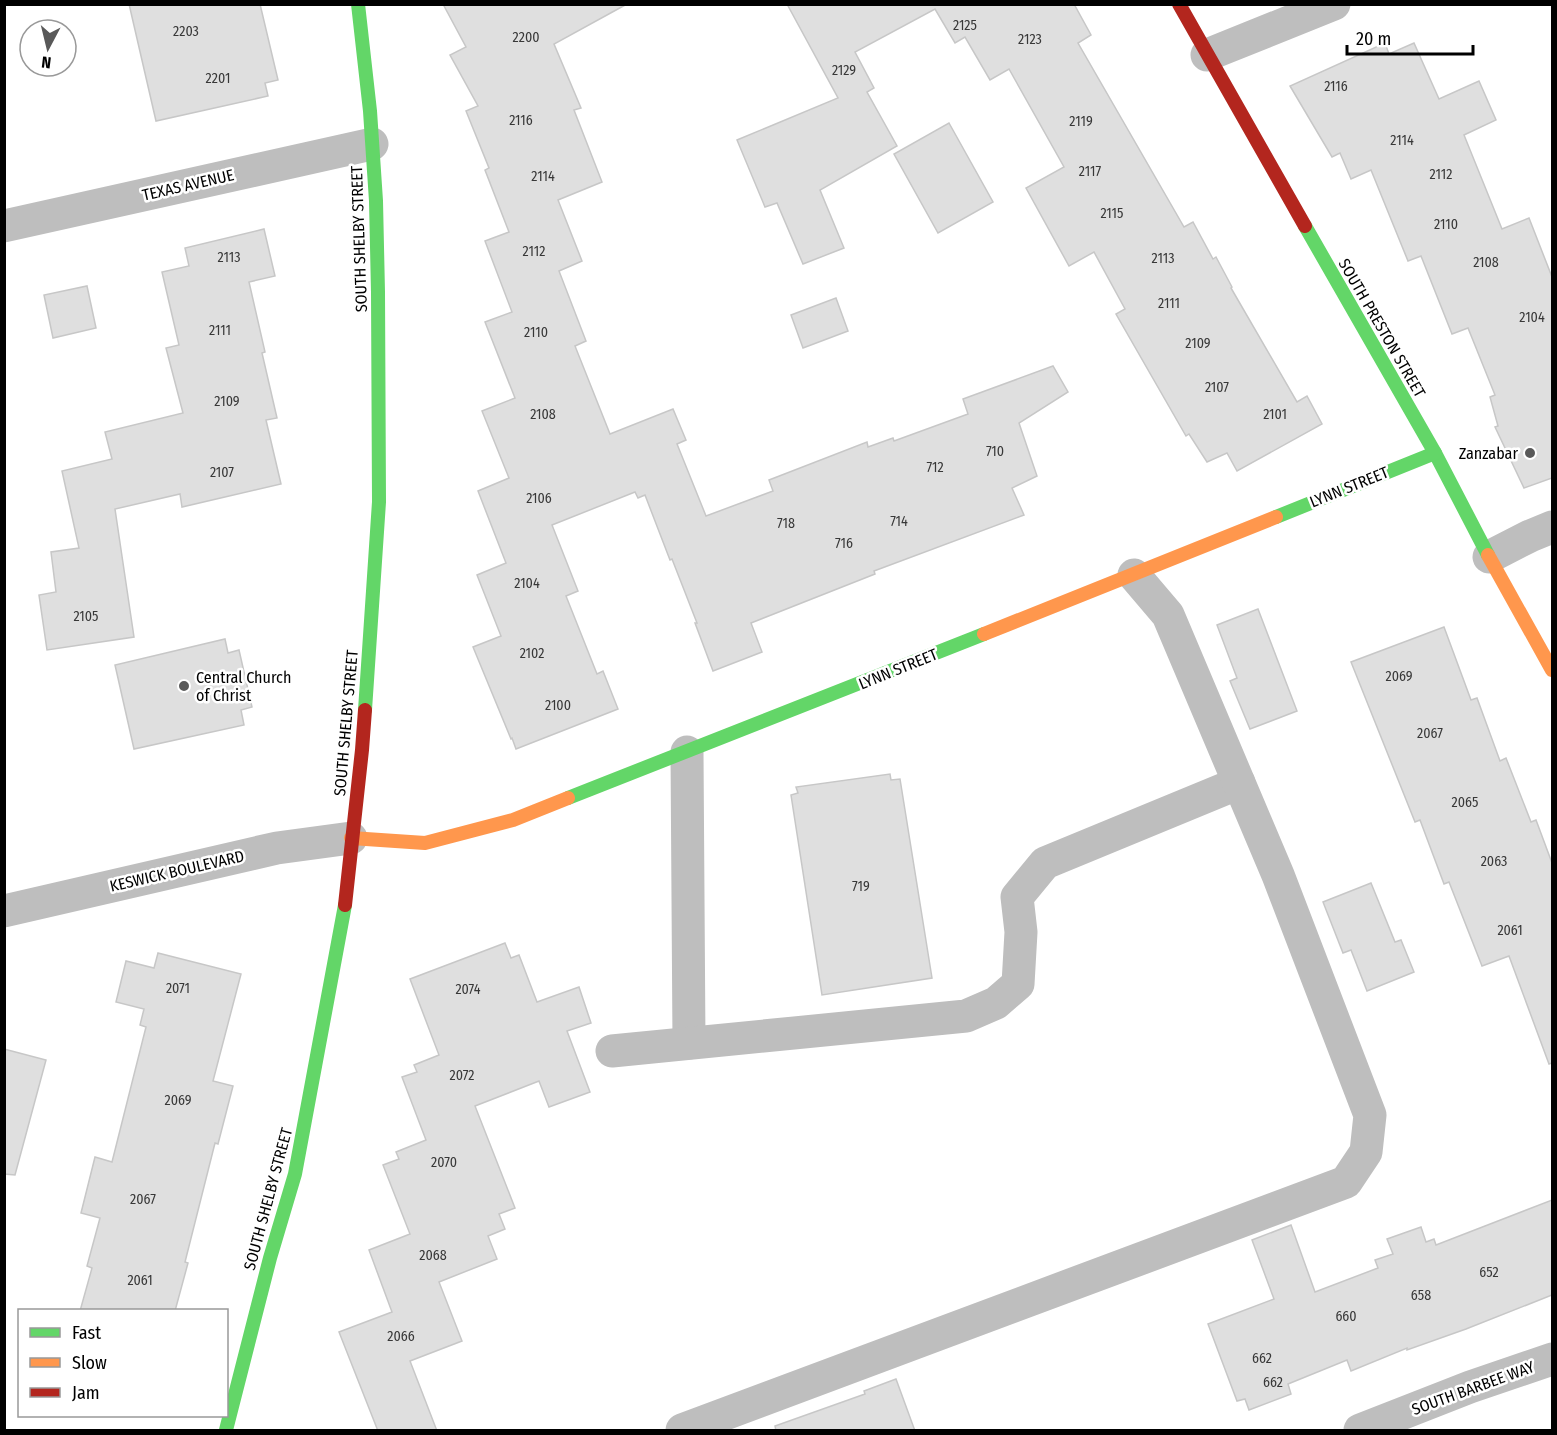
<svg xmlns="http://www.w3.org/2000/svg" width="1557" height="1435" viewBox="0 0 1557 1435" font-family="'Fira Sans Condensed',sans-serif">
<rect width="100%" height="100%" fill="#fff"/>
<g fill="#dfdfdf" stroke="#c7c7c7" stroke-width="1.5">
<path d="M129 4H260L278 80 265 83 268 96 156 121Z"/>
<path d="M443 4H627L554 44 581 108 574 110 602 182 558 200 582 261 559 271 586 341 575 346 610 434 673 409 686 440 677 444 706 516 773 491 769 480 867 442 868 447 893 438 894 441 968 414 963 399 1053 366 1068 392 1019 423 1037 476 1012 488 1024 515 874 571 875 574 751 623 762 652 713 671 695 623H697L672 559 670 560 645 495 638 498 635 492 552 525 578 591 566 596 597 674 603 671 618 709 516 749 512 738 511 739 473 647 501 636 477 575 506 563 478 491 509 478 482 411 515 398 485 322 512 312 485 241 509 232 485 170 489 168 466 111 478 106 450 55 466 47Z"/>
<path d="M787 4H1074L1091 35 1078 43 1184 227 1193 222 1213 259 1216 257 1232 287 1231 288 1297 402 1307 396 1322 424 1237 471 1227 453 1207 462 1189 434 1186 436 1116 314 1125 309 1094 252 1069 266 1026 188 1064 167 1009 69 990 80 965 37 955 43 935 9 855 52 874 88 867 92 897 146 820 190 844 248 803 264 777 203 765 207 737 140 838 98Z"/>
<path d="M1385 43 1389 54 1414 43 1439 99 1479 81 1496 120 1464 135 1502 229 1529 218 1552 277V478L1524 488 1495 427 1498 426 1490 397 1495 395 1468 328 1452 334 1421 256 1408 261 1371 170 1351 179 1340 153 1332 157 1290 86Z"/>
<path d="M949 123 993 202 938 233 894 154Z"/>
<path d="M264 229 275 276 249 282 265 352 262 353 277 418 266 420 281 484 182 507 180 494 115 509 134 637 47 650 39 595 56 592 51 552 79 548 62 471 112 459 105 432 183 413 166 348 179 345 162 272 189 266 185 248Z"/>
<path d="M87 286 96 328 53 338 44 295Z"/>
<path d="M836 298 848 331 803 348 791 315Z"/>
<path d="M1258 609 1297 711 1250 729 1230 681 1237 678 1217 625Z"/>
<path d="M1444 627 1471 700 1477 698 1500 761 1506 758 1531 822 1536 820 1552 863V1063L1549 1064 1509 956 1482 966 1449 882 1444 884 1420 820 1415 822 1351 662Z"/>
<path d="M225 639 228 653 239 650 252 707 241 710 244 725 134 749 115 665Z"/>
<path d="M890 774 891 780 900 779 932 978 822 995 791 795 798 793 796 787Z"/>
<path d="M1371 883 1395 942 1401 940 1414 972 1367 991 1351 950 1343 953 1323 902Z"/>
<path d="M505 943 511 958 519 955 537 1002 579 987 591 1023 567 1031 590 1092 549 1107 539 1081 475 1106 515 1208 499 1214 505 1229 488 1236 497 1259 439 1282 462 1341 410 1361 437 1431H378L339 1332 392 1312 369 1250 410 1234 383 1165 399 1159 396 1152 426 1140 402 1077 417 1072 414 1065 439 1055 410 979Z"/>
<path d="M158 953 241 974 213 1081 233 1086 218 1144 215 1143 185 1262 188 1263 175 1311H80L92 1268 87 1266 100 1218 81 1213 95 1157 112 1162 146 1027 140 1025 144 1009 116 1002 126 961 154 968Z"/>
<path d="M4 1049 46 1060 15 1175 4 1174Z"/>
<path d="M1552 1200V1295L1466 1329 1407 1350V1348L1351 1371 1347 1360 1288 1384 1291 1394 1249 1410 1245 1399 1237 1401 1208 1324 1274 1299 1252 1240 1291 1225 1315 1292 1378 1268 1375 1260 1393 1254 1387 1239 1421 1227 1426 1242 1434 1239 1436 1245Z"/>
<path d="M896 1379 915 1431H776L775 1426 865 1394 864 1391Z"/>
</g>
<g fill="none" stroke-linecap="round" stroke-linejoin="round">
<g stroke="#bebebe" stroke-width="33">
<path d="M1207 55 1334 4"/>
<path d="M4 226 372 144"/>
<path d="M1489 557 1530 536 1552 527"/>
<path d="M687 752 689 1043"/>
<path d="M4 911 277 848 351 838"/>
<path d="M612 1051 966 1016 996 1003 1018 984 1021 932 1017 897 1045 863 1239 783"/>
<path d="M682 1430 1346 1182 1366 1152 1370 1115 1278 875 1168 615 1134 575"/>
<path d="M1360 1430 1470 1387 1552 1359"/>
</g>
<g stroke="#63d668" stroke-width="14">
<path d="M358 4 370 111 376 201 378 292 379 502 365 710"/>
<path d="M1305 226 1435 453 1488 555"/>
<path d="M1276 517 1435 453"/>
<path d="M568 798 984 634"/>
<path d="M226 1430 270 1258 295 1174 345 905"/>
</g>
<g stroke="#ff974d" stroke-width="14">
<path d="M1488 555 1552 670"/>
<path d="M984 634 1276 517"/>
<path d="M351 838 425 843 513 820 568 798"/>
</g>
<g stroke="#b3261e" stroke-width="14">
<path d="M1179 4 1305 226"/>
<path d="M345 905 362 750 365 710"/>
</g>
</g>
<g fill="#595959" stroke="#fff" stroke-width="2">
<circle cx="1530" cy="453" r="6"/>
<circle cx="184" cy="686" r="6"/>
</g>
<g text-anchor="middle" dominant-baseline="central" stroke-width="5" stroke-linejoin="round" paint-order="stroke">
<g font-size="14" fill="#383838">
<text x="965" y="25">2125</text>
<text x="186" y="31">2203</text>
<text x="526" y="37">2200</text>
<text x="1030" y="39">2123</text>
<text x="844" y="70">2129</text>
<text x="218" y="78">2201</text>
<text x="1336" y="86">2116</text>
<text x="521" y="120">2116</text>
<text x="1081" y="121">2119</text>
<text x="1402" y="140">2114</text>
<text x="1090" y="171">2117</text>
<text x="1441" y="174">2112</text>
<text x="543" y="176">2114</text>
<text x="1112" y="213">2115</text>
<text x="1446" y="224">2110</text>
<text x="534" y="251">2112</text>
<text x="229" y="257">2113</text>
<text x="1163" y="258">2113</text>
<text x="1486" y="262">2108</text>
<text x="1169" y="303">2111</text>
<text x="1532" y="317">2104</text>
<text x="220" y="330">2111</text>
<text x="536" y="332">2110</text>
<text x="1198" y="343">2109</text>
<text x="1217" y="387">2107</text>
<text x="227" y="401">2109</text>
<text x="543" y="414">2108</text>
<text x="1275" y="414">2101</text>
<text x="995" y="451">710</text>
<text x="935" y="467">712</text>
<text x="222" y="472">2107</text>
<text x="539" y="498">2106</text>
<text x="899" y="521">714</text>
<text x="786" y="523">718</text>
<text x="844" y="543">716</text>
<text x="527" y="583">2104</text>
<text x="86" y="616">2105</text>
<text x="532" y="653">2102</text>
<text x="1399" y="676">2069</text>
<text x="558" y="705">2100</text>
<text x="1430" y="733">2067</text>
<text x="1465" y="802">2065</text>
<text x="1494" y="861">2063</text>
<text x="861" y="886">719</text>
<text x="1510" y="930">2061</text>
<text x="178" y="988">2071</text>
<text x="468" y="989">2074</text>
<text x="462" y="1075">2072</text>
<text x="178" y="1100">2069</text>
<text x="444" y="1162">2070</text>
<text x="143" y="1199">2067</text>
<text x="433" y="1255">2068</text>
<text x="1489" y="1272">652</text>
<text x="140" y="1280">2061</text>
<text x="1421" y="1295">658</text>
<text x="1346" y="1316">660</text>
<text x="401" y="1336">2066</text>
<text x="1262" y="1358">662</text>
<text x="1273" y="1382">662</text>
</g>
<g font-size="16" fill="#000" stroke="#fff">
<text transform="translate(188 185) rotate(-13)">TEXAS AVENUE</text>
<text transform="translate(359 239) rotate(-92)">SOUTH SHELBY STREET</text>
<text transform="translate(1382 328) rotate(60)">SOUTH PRESTON STREET</text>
<text transform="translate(1349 487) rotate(-22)">LYNN STREET</text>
<text transform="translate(898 669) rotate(-22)">LYNN STREET</text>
<text transform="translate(346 723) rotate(-85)">SOUTH SHELBY STREET</text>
<text transform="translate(177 871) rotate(-13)">KESWICK BOULEVARD</text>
<text transform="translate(268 1199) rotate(-75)">SOUTH SHELBY STREET</text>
<text transform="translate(1473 1388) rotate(-20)">SOUTH BARBEE WAY</text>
</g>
<g font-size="16" fill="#000" stroke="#fff" text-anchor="end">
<text x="1518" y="453">Zanzabar</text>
<text x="196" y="677" text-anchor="start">Central Church<tspan x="196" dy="18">of Christ</tspan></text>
</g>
</g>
<rect width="1557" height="1435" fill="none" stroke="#000000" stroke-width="12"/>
<rect x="18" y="1309" width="210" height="108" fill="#ffffff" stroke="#999999" stroke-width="1.5"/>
<rect x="30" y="1328" width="30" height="9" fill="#63d668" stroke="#999999" stroke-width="1.5"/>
<text x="72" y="1339" font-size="18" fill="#000000">Fast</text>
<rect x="30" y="1358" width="30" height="9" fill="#ff974d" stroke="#999999" stroke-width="1.5"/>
<text x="72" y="1369" font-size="18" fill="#000000">Slow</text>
<rect x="30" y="1388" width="30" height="9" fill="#b3261e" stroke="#999999" stroke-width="1.5"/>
<text x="72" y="1399" font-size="18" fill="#000000">Jam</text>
<g transform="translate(48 48) rotate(187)"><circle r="28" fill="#ffffff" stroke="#999999" stroke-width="1.5"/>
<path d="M0-4.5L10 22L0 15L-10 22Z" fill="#595959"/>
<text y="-9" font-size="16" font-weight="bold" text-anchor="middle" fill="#000000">N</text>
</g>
<path d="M1347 45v9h126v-9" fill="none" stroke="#000000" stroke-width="3"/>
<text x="1356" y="45" font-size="18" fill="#000000" stroke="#ffffff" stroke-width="4.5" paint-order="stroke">20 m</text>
</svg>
